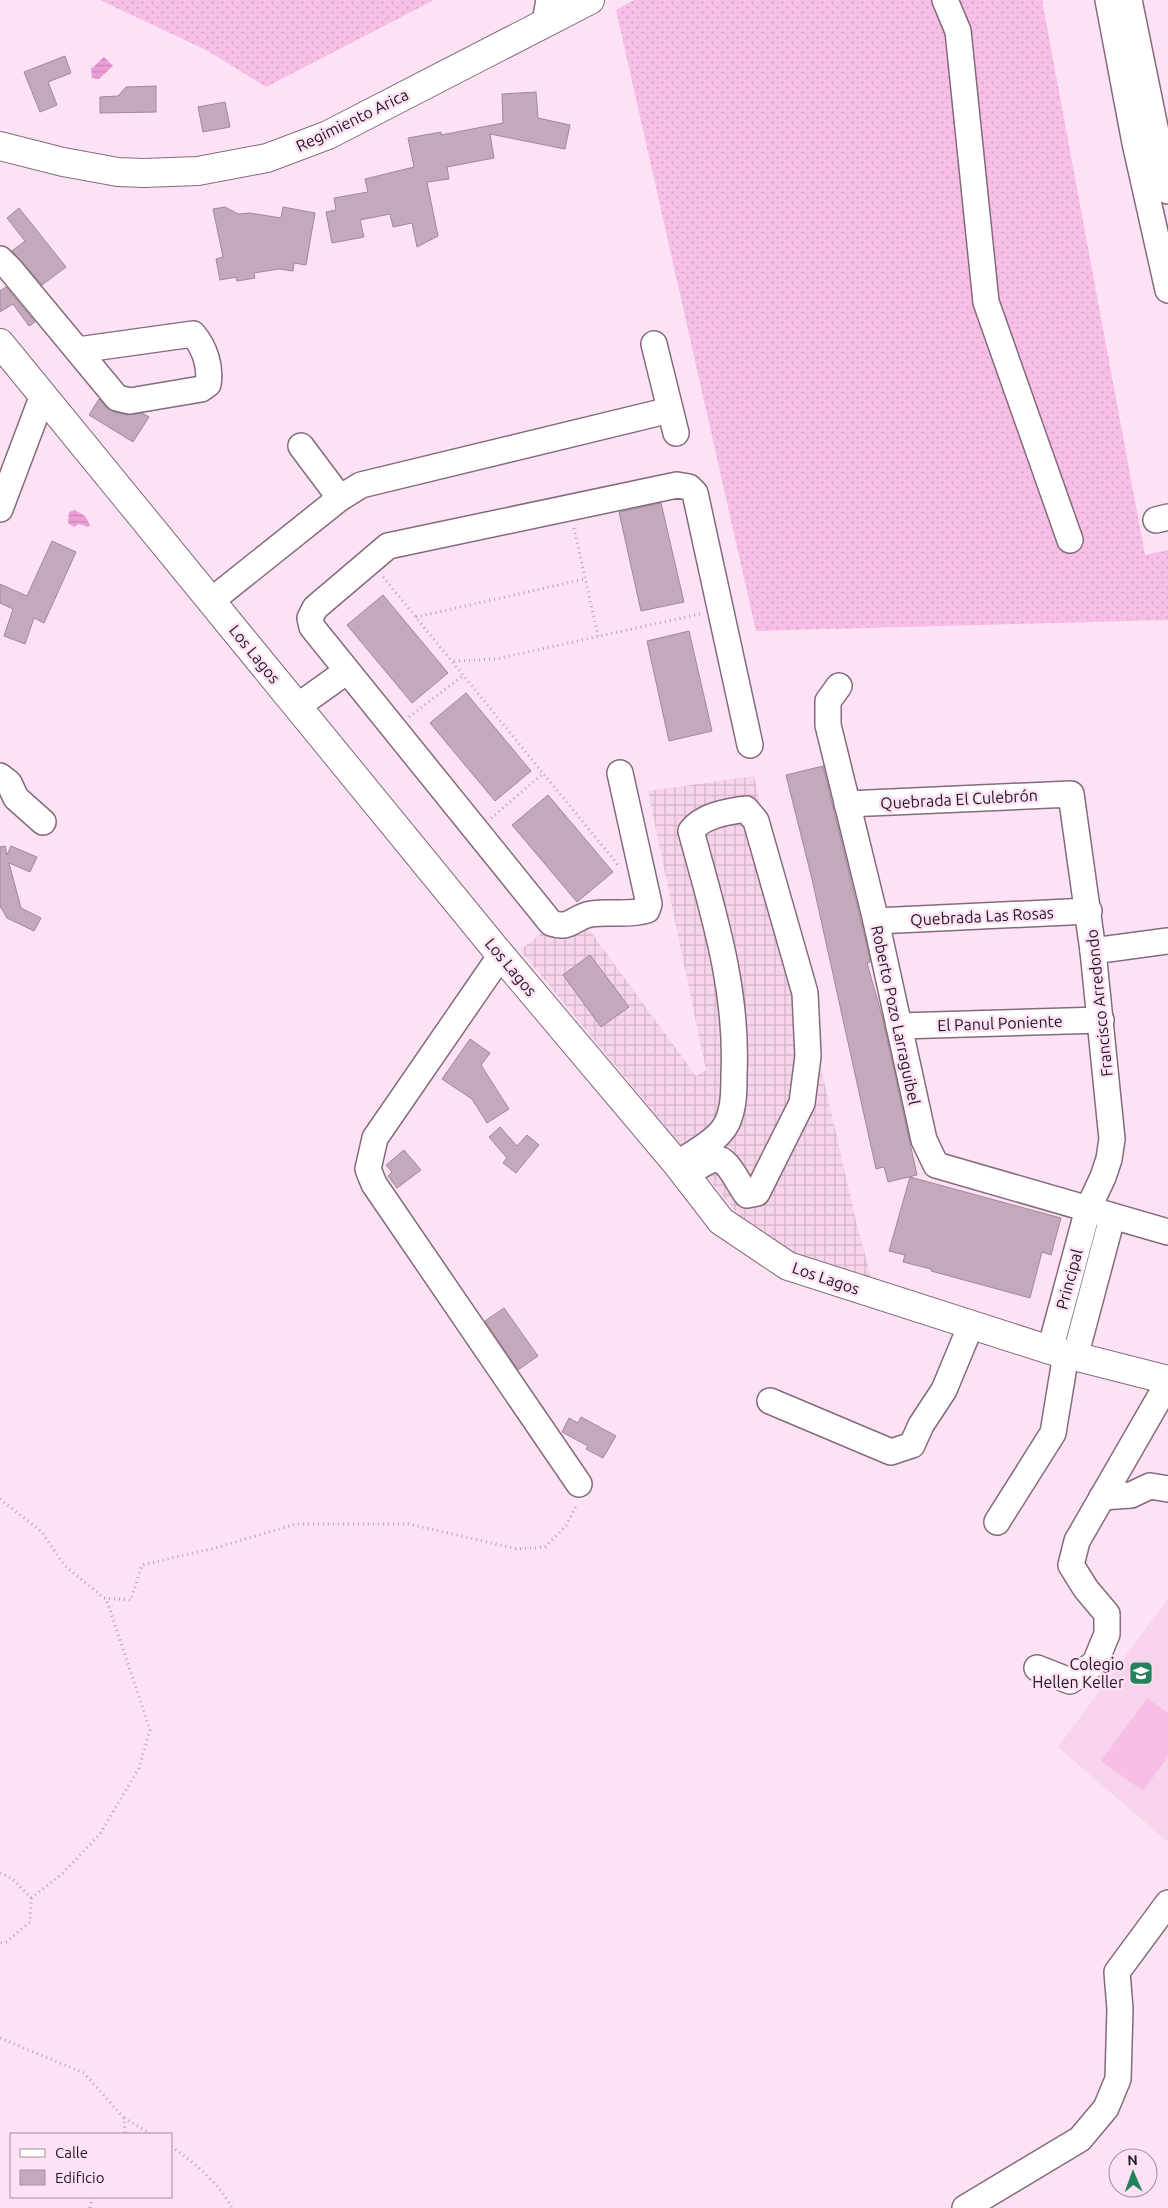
<svg xmlns="http://www.w3.org/2000/svg" width="1168" height="2208" viewBox="0 0 1168 2208" font-family="Ubuntu,sans-serif">
<defs>
<pattern id="industrial-grid" width="8" height="8" patternUnits="userSpaceOnUse" patternTransform="scale(1.25)"><rect width="8" height="8" fill="#f7d4eb"/><path d="M0 4h8M4 0v8" fill="none" stroke="#d3b5c9"/></pattern>
<pattern id="grass-dots" width="8" height="8" patternUnits="userSpaceOnUse" patternTransform="scale(1.25)"><rect width="8" height="8" fill="#f7bee6"/><path d="M2 2h.1M6 6h.1" fill="none" stroke="#d3a3c5" stroke-width="1.8" stroke-linecap="round"/></pattern>
<pattern id="water-rules" width="6" height="5" patternUnits="userSpaceOnUse" patternTransform="scale(1.25)"><rect width="6" height="5" fill="#eb9ed5"/><path d="M0 2.5h6" fill="none" stroke="#c987b6"/></pattern>
</defs>
<rect width="100%" height="100%" fill="#fde1f4"/>
<path fill="#f7d4eb" d="M1168 1599V1842L1058 1747Z"/>
<path fill="url(#industrial-grid)" d="M754 776 857 1225 872 1280 795 1257 750 1229 520 950 574 909 696 1076 706 1070 648 791Z"/>
<g fill="url(#grass-dots)">
<path d="M100 0H434L266 87 208 51Z"/>
<path d="M634 0H1042L1145 555 1168 550V620L756 631 616 10Z"/>
</g>
<path fill="#f7bee6" d="M1147 1698 1168 1713V1757L1143 1791 1101 1761Z"/>
<g fill="url(#water-rules)">
<path d="M104 57 113 66 99 79 92 78 91 69Z"/>
<path d="M75 510 85 516 90 525 88 527 79 524 74 527 68 523 69 512Z"/>
</g>
<g fill="#c4a9bb" stroke="#a18899">
<path d="M65 56 71 73 48 82 57 105 40 112 24 72Z"/>
<path d="M156 86V112L100 113V97L118 96 126 87Z"/>
<path d="M536 92 538 118 570 125 565 149 490 134 494 158 447 167 449 179 427 182 438 236 417 247 412 223 393 227 390 214 360 220 364 237 332 243 326 212 336 210 334 198 368 192 365 179 414 167 408 138 441 132V135L503 123 502 94Z"/>
<path d="M225 102 230 127 203 132 198 107Z"/>
<path d="M225 207 238 214 250 213 281 218 283 207 315 213 306 265 294 263 293 271 279 269 254 273 255 278 237 281 236 277 220 280 216 259 223 257 213 209Z"/>
<path d="M19 208 66 267 42 285 12 251 25 241 7 218Z"/>
<path d="M6 287 35 322 29 326 13 304 0 312V291Z"/>
<path d="M99 399 106 407 114 412 127 415 142 413 149 417 133 442 89 415Z"/>
<path d="M661 503 684 602 641 611 619 512Z"/>
<path d="M52 541 76 552 44 623 34 618 25 644 4 636 13 609 0 603V584L27 596Z"/>
<path d="M383 595 448 673 412 703 347 625Z"/>
<path d="M689 631 712 731 669 741 647 641Z"/>
<path d="M466 693 531 771 495 801 430 723Z"/>
<path d="M823 766 867 946 870 962 867 963 882 1016 917 1175 888 1182 884 1167 876 1169 812 879 786 775Z"/>
<path d="M548 795 613 872 577 902 512 825Z"/>
<path d="M5 846 7 855 11 846 37 857 30 872 9 863 21 908 41 918 34 931 7 918 0 906V847Z"/>
<path d="M590 955 629 1007 601 1027 563 975Z"/>
<path d="M470 1039 490 1053 481 1065 509 1109 487 1123 472 1099 442 1079Z"/>
<path d="M500 1127 517 1146 527 1135 539 1145 516 1173 503 1163 507 1158 489 1137Z"/>
<path d="M404 1150 421 1170 397 1188 388 1176 392 1172 386 1165Z"/>
<path d="M910 1177 1061 1218 1051 1255 1042 1252 1030 1298 931 1271V1269L903 1262 905 1255 889 1251Z"/>
<path d="M504 1308 538 1356 518 1370 485 1321Z"/>
<path d="M581 1417 616 1436 603 1458 586 1449 588 1446 562 1432 569 1418 578 1423Z"/>
</g>
<g fill="none" stroke-linecap="round" stroke-linejoin="round">
<g stroke="#846b7c" stroke-width="28">
<g id="minor">
<path d="M945 0 958 31 986 302 1070 540"/>
<path d="M1108 0 1135 143 1168 290"/>
<path d="M1129 0 1168 191"/>
<path d="M545 22 549 0"/>
<path d="M0 259 10 269 117 398 130 401 201 389 208 384C211 367 205 348 193 334L78 350"/>
<path d="M654 344 676 433"/>
<path d="M301 446 340 498"/>
<path d="M0 509 43 395"/>
<path d="M1156 520 1168 517"/>
<path d="M211 601 340 498 361 485 670 410"/>
<path d="M839 686 828 701V725L876 921 924 1140 936 1165 1168 1232"/>
<path d="M298 706 347 671"/>
<path d="M620 773 649 904 647 910C628 916 610 911 591 914 573 917 571 930 551 923L312 627 310 618 315 608 388 546 677 485 689 487 695 493 750 745"/>
<path d="M0 776 9 783 16 798 43 822"/>
<path d="M847 804 1071 794 1093 951 1112 1139 1109 1159 1103 1177 1088 1209 1050 1350"/>
<path d="M876 921 1089 911"/>
<path d="M1093 951 1168 941"/>
<path d="M501 955 375 1138 368 1169 374 1184 579 1484"/>
<path d="M899 1026 1101 1020"/>
<path d="M677 1164C693 1153 718 1141 727 1123 734 1108 734 1091 734 1074 738 989 713 912 691 831 703 815 727 812 746 809L756 821 805 993 808 1056 802 1103 757 1193 747 1195C739 1186 727 1155 714 1159 704 1162 694 1170 685 1175"/>
<path d="M1075 1357 1112 1218"/>
<path d="M770 1401 891 1452 912 1445 921 1425 944 1390 971 1325"/>
<path d="M1102 1497 1131 1495 1150 1486 1168 1489"/>
<path d="M997 1522 1053 1433 1066 1354"/>
<path d="M1037 1668 1070 1681 1095 1663 1107 1634V1614L1086 1589 1071 1565 1077 1541 1168 1383"/>
<path d="M965 2208 1080 2139 1106 2108 1118 2079 1120 2009 1117 1972 1168 1903"/>
</g>
</g>
<g stroke="#846b7c" stroke-width="30">
<g id="major">
<path d="M0 146 63 162 118 172 144 173 198 171 267 158 328 135 590 0"/>
<path d="M0 343 494 947 677 1164 721 1221 788 1266 1050 1350 1168 1380"/>
</g>
</g>
<g stroke="#b9a3b2" stroke-width="3" stroke-dasharray="1 4" stroke-linecap="butt">
<path d="M574 528 598 636"/>
<path d="M383 577 618 865"/>
<path d="M416 617 585 579"/>
<path d="M454 661 496 659 700 614"/>
<path d="M409 717 464 675"/>
<path d="M491 818 544 773"/>
<path d="M0 1499 42 1532 64 1565 104 1598 131 1600 142 1565 215 1548 296 1524H409L517 1549 545 1547 566 1526 577 1504"/>
<path d="M0 1873 13 1879 31 1898 30 1922 6 1942 0 1943"/>
<path d="M31 1898 62 1874 100 1834 139 1768 150 1730 106 1598"/>
<path d="M0 2038 84 2073 124 2118 125 2134"/>
<path d="M124 2118 151 2134"/>
<path d="M171 2147C195 2162 218 2183 232 2208"/>
<path d="M90 2208 92 2197"/>
</g>
<use href="#minor" stroke="#fff" stroke-width="25"/>
<use href="#major" stroke="#fff" stroke-width="28"/>
</g>
<defs>
<g id="school-square" transform="scale(1.25)"><rect x="-9" y="-9" width="18" height="18" rx="4" fill="#24825a" stroke="#fde1f4"/><path d="M0-5L7-2L0 1L-7-2ZM-4 1L0 2.5L4 1V4Q0 6-4 4Z" fill="#fff"/></g>
</defs>
<g fill-rule="evenodd">
<use href="#school-square" x="1141" y="1673"/>
</g>
<g text-anchor="middle" dominant-baseline="central" stroke-width="5" stroke-linejoin="round" paint-order="stroke">
<g font-size="16" fill="#21171e" stroke="#fde1f4">
<text transform="translate(352 120) rotate(-26)">Regimiento Arica</text>
<text transform="translate(255 654) rotate(51)">Los Lagos</text>
<text transform="translate(959 799) rotate(-3)">Quebrada El Culebrón</text>
<text transform="translate(982 916) rotate(-3)">Quebrada Las Rosas</text>
<text transform="translate(511 967) rotate(50)">Los Lagos</text>
<text transform="translate(1099 1003) rotate(-96)">Francisco Arredondo</text>
<text transform="translate(896 1015) rotate(78)">Roberto Pozo Larraguibel</text>
<text transform="translate(1000 1023) rotate(-2)">El Panul Poniente</text>
<text transform="translate(826 1278) rotate(19)">Los Lagos</text>
<text transform="translate(1069 1279) rotate(-75)">Principal</text>
</g>
<g font-size="16" fill="#21171e" stroke="#fde1f4" text-anchor="end">
<text x="1124" y="1664">Colegio<tspan x="1124" dy="18">Hellen Keller</tspan></text>
</g>
</g>
<rect x="10" y="2133" width="162" height="65" fill="#fde1f4" stroke="#a5909e"/>
<rect x="20" y="2149" width="25" height="8" fill="#ffffff" stroke="#a5909e"/>
<text x="55" y="2158" font-size="15" fill="#21171e">Calle</text>
<rect x="20" y="2170" width="25" height="15" fill="#c4a9bb" stroke="#a5909e"/>
<text x="55" y="2183" font-size="15" fill="#21171e">Edificio</text>
<g transform="translate(1133 2173) rotate(358)"><circle r="24" fill="#fde1f4" stroke="#a5909e"/>
<path d="M0-4L9 19L0 12L-9 19Z" fill="#24825a"/>
<text y="-8" font-size="14" font-weight="bold" text-anchor="middle" fill="#21171e">N</text>
</g>
</svg>
